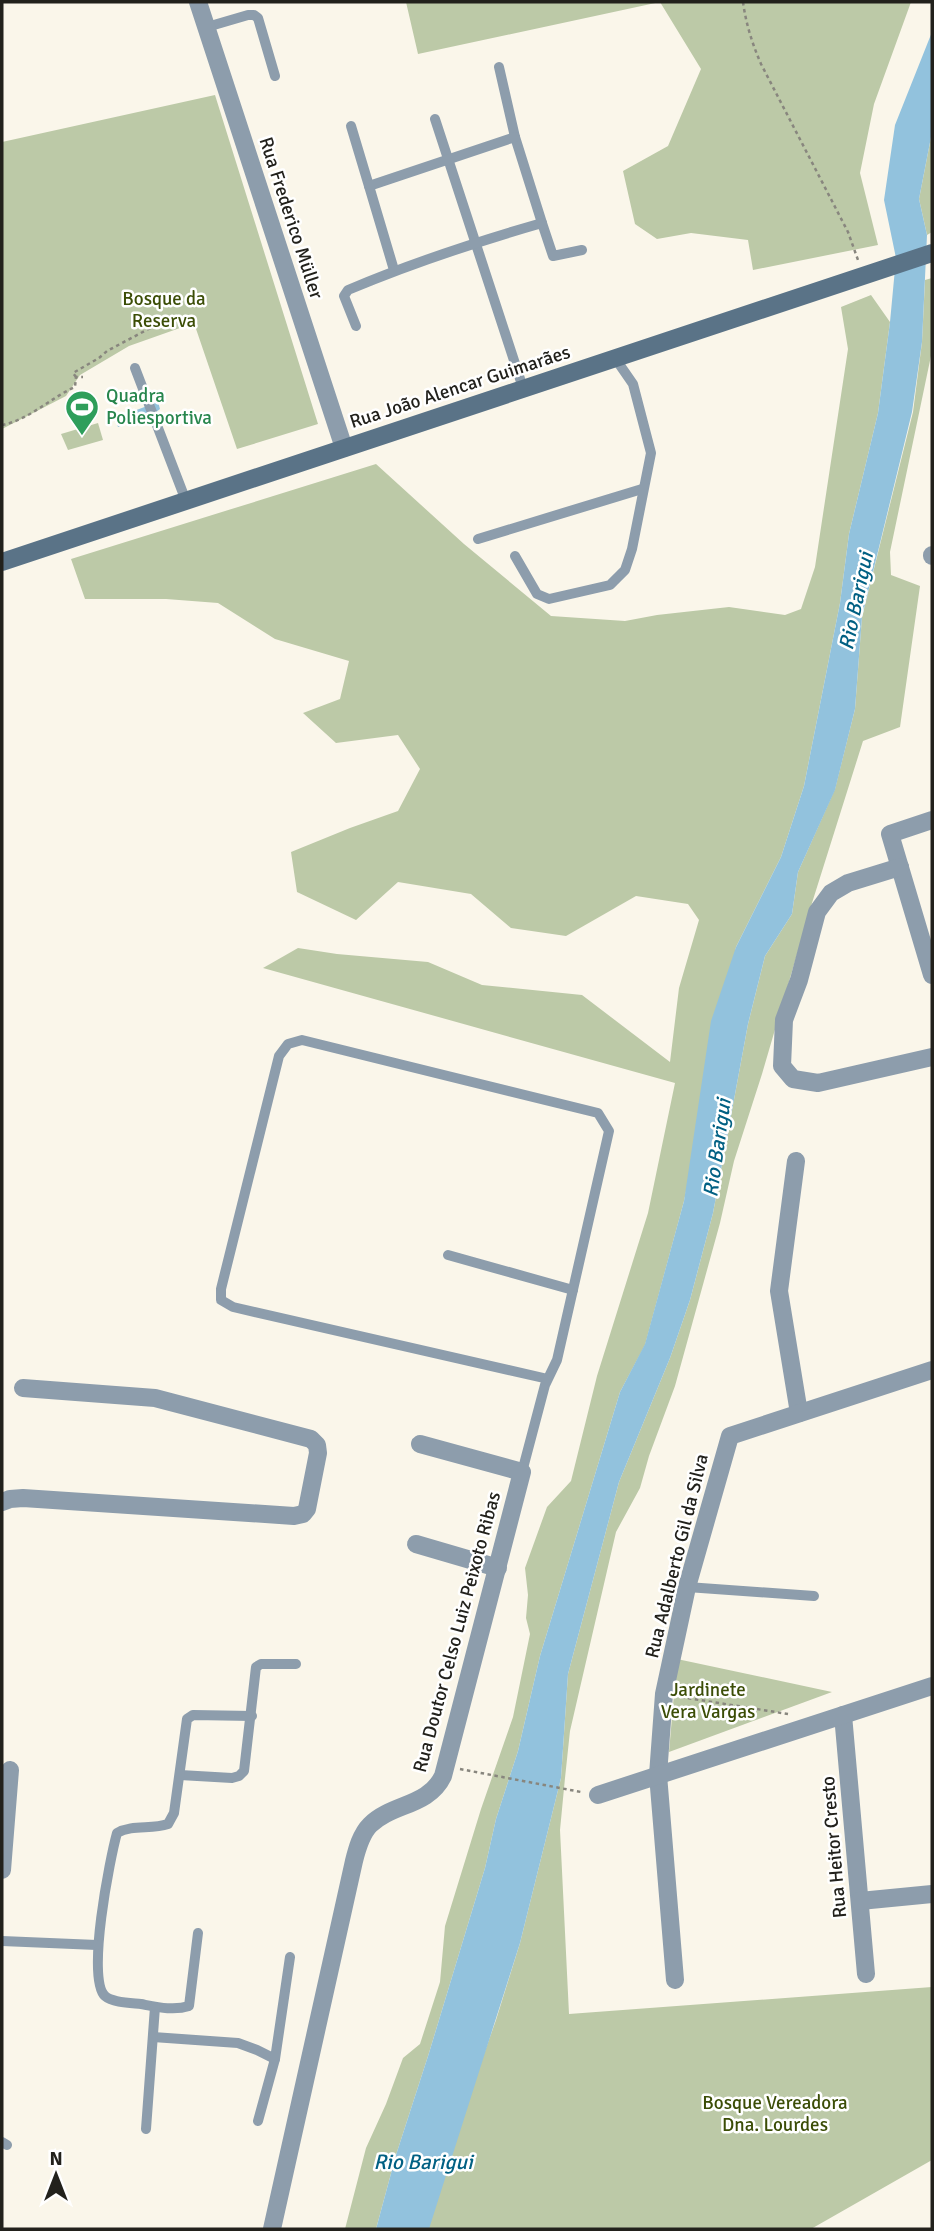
<svg xmlns="http://www.w3.org/2000/svg" width="934" height="2231" viewBox="0 0 934 2231" font-family="Signika,sans-serif">
<rect width="100%" height="100%" fill="#faf6ea"/>
<g fill="#bcc9a7">
<path d="M406 2H911L874 104 860 173 878 245 753 270 748 240 691 233 657 239 635 224 623 171 668 146 701 69 660 2 418 54Z"/>
<path d="M215 95 318 424 237 449 194 323 129 346 80 375 66 396 2 429V142Z"/>
<path d="M932 132V232L927 235 919 199Z"/>
<path d="M932 278V351L890 552 891 575 920 586 900 727 863 741 812 903 762 1074 734 1161 720 1223 675 1386 649 1456 640 1488 616 1532 570 1731 565 1778 560 1830 569 2014 932 1987V2160L811 2229H422L496 2020 520 1943 561 1778 568 1674 619 1482 670 1358 690 1300 713 1213 748 1024 765 956 792 914 798 872 835 789 855 709 862 617 913 412 922 342 925 280Z"/>
<path d="M871 295 890 322 878 413 849 534 840 603 804 786 781 857 736 947 684 1201 645 1345 620 1392 540 1656 518 1751 496 1819 485 1868 429 2053 396 2155 376 2229H345L366 2148 386 2104 403 2058 420 2044 440 1982 445 1926 481 1809 513 1717 530 1634 526 1618 528 1595 525 1568 547 1507 571 1481 597 1376 648 1213 675 1083 263 968 298 948 337 954 428 962 482 985 582 995 670 1062 679 988 699 920 688 904 636 896 566 936 511 928 471 894 398 882 356 920 297 892 291 852 350 828 398 811 420 769 398 735 336 743 303 713 340 699 349 661 275 639 218 603 166 599H85L71 559 376 464 464 544 551 616 625 621 657 615 729 607 785 615 801 609 815 567 848 349 841 307Z"/>
<path d="M98 423 103 440 68 450 61 434Z"/>
<path d="M677 1659 832 1692 669 1752Z"/>
</g>
<g fill="#92c2dd">
<path d="M932 32V132L919 199 927 235 922 342 912 412 862 617 855 709 835 790 798 872 792 914 765 956 748 1024 713 1213 690 1300 670 1358 619 1482 568 1674 561 1778 520 1943 429 2229H376L396 2155 429 2053 485 1868 496 1819 518 1751 540 1656 620 1392 645 1344 684 1201 711 1021 736 947 781 857 804 786 840 603 849 534 878 413 890 322 896 258 884 200 895 125Z"/>
<path d="M158 402 160 409 156 412 155 423 138 419 118 427 115 418Z"/>
</g>
<g fill="none" stroke-linecap="round" stroke-linejoin="round">
<g stroke="#88867e" stroke-width="2.5" stroke-dasharray="3.5 3.5" stroke-linecap="butt">
<path d="M743 2C746 24 752 43 761 64L848 232 858 260"/>
<path d="M76 377 73 373 99 358 107 351 154 326"/>
<path d="M2 425C29 420 50 398 75 387L76 377H83"/>
<path d="M681 1697 788 1714"/>
<path d="M460 1769 581 1792"/>
</g>
<g stroke="#8d9dac" stroke-width="10">
<path d="M207 27 248 15H254L258 18 275 76"/>
<path d="M499 67 515 137 542 223"/>
<path d="M435 119 523 388"/>
<path d="M351 126 369 186"/>
<path d="M394 270 369 186 515 137"/>
<path d="M356 326 344 296 348 290C412 263 476 242 542 223L553 256 582 250"/>
<path d="M135 368 186 501"/>
<path d="M478 539 642 489"/>
<path d="M515 556 537 594 549 599 610 585 625 570 632 549 651 453 633 384 615 358"/>
<path d="M448 1255 573 1290"/>
<path d="M522 1472 545 1385 557 1360 609 1131 598 1113 302 1040 288 1044 279 1056 221 1289V1300L233 1307 548 1379"/>
<path d="M687 1587 814 1596"/>
<path d="M180 1775 232 1778 239 1776 244 1771 256 1667 261 1664H296"/>
<path d="M198 1933 189 2006C174 2011 157 2007 141 2004 131 2003 113 2003 105 1996 86 1979 110 1858 117 1833 133 1824 151 1830 168 1824L174 1813 187 1719 193 1715 252 1716"/>
<path d="M2 1941 97 1945"/>
<path d="M153 2037 238 2043 257 2050 275 2059 258 2121"/>
<path d="M275 2059 290 1957"/>
<path d="M146 2129 155 2007"/>
<path d="M2 2142 7 2145"/>
</g>
<g stroke="#8d9dac" stroke-width="18">
<path d="M932 556V555"/>
<path d="M932 820 890 834 932 975"/>
<path d="M900 867 848 883 831 893 817 912 799 980 784 1020 782 1066 793 1079 818 1083 932 1057"/>
<path d="M796 1161 779 1291 799 1413"/>
<path d="M2 1502 10 1499 23 1498 294 1516 303 1514 307 1509 318 1453 317 1445 311 1439 155 1398 23 1388"/>
<path d="M416 1544 498 1568"/>
<path d="M843 1715 866 1974"/>
<path d="M2 1870 10 1770"/>
<path d="M860 1901 932 1894"/>
<path d="M675 1980 658 1775 664 1694 687 1587 730 1436 932 1370"/>
<path d="M272 2229 354 1861C357 1849 361 1834 370 1825 392 1803 428 1807 443 1776L522 1472 420 1444"/>
</g>
<g stroke="#8d9dac" stroke-width="18">
<path d="M198 2 344 448"/>
<path d="M598 1795 932 1686"/>
</g>
<path stroke="#5a7387" stroke-width="18" d="M2 562 932 253"/>
</g>
<defs>
<g id="stadium-pin" transform="scale(1.75)"><path d="M0 17L-7.5 6A9.5 9.5 0 1 1 7.5 6Z" fill="#2e9e5b" stroke="#fff"/><path d="M0-5a6.5 5 0 1 0 0 10a6.5 5 0 1 0 0-10ZM-3.5-1.8h7v3.6h-7Z" fill="#fff"/></g>
</defs>
<g fill-rule="evenodd">
<use href="#stadium-pin" x="82" y="407"/>
</g>
<g text-anchor="middle" dominant-baseline="central" stroke-width="5" stroke-linejoin="round" paint-order="stroke">
<g font-size="19" fill="#22211c" stroke="#fff">
<text transform="translate(291 218) rotate(72)">Rua Frederico Müller</text>
<text transform="translate(460 387) rotate(-18)">Rua João Alencar Guimarães</text>
<text transform="translate(677 1556) rotate(-76)">Rua Adalberto Gil da Silva</text>
<text transform="translate(457 1632) rotate(-75)">Rua Doutor Celso Luiz Peixoto Ribas</text>
<text transform="translate(834 1847) rotate(-95)">Rua Heitor Cresto</text>
</g>
<g font-size="19" fill="#3b4d06" stroke="#fff">
<text x="164" y="299">Bosque da<tspan x="164" dy="22">Reserva</tspan></text>
<text x="708" y="1690">Jardinete<tspan x="708" dy="22">Vera Vargas</tspan></text>
<text x="775" y="2103">Bosque Vereadora<tspan x="775" dy="22">Dna. Lourdes</tspan></text>
</g>
<g font-size="19" fill="#27864d" stroke="#fff" text-anchor="start">
<text x="106" y="396">Quadra<tspan x="106" dy="22">Poliesportiva</tspan></text>
</g>
<g font-size="21" font-style="italic" fill="#016083" stroke="#fff">
<text transform="translate(856 601) rotate(-78)">Rio Barigui</text>
<text transform="translate(717 1148) rotate(-82)">Rio Barigui</text>
<text x="423" y="2162">Rio Barigui</text>
</g>
</g>
<rect width="934" height="2231" fill="none" stroke="#22211c" stroke-width="7"/>
<g transform="translate(56 2175)" stroke="#ffffff" stroke-width="5" paint-order="stroke">
<path d="M0-5L12 26L0 18L-12 26Z" fill="#22211c"/>
<text y="-10" font-size="19" font-weight="bold" text-anchor="middle" fill="#22211c">N</text>
</g>
</svg>
